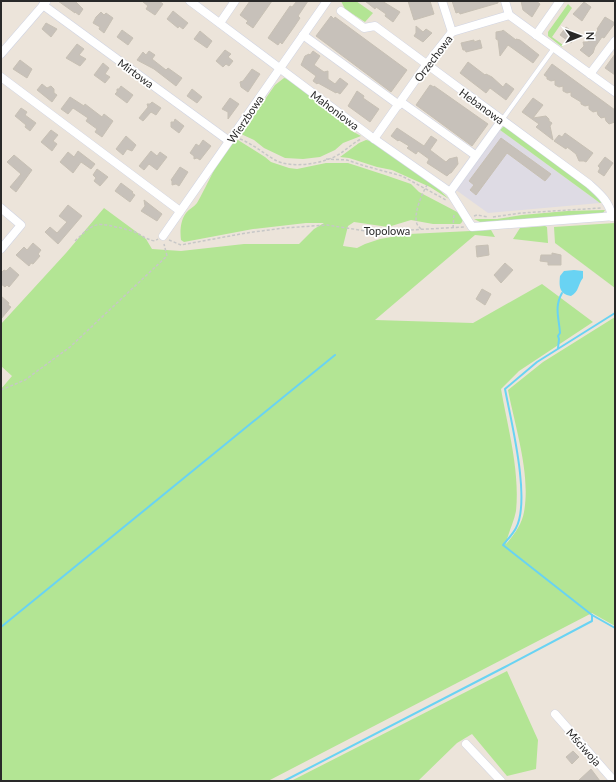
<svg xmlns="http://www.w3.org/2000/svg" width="616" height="782" viewBox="0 0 616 782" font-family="Lato,sans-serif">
<rect width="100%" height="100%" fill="#ece4da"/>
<path fill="#dedbe4" d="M500 130 600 203 488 213 456 190Z"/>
<g fill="#b3e594">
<path d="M341 1H356L373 13 365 22 345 9Z"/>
<path d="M568 4 572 8 552 37 563 45 562 47 548 36V32Z"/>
<path d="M284 78 289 79 343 122 350 130 361 136 343 143 335 150 320 157 303 159 285 158 264 148 254 140 241 134 275 85Z"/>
<path d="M503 127H506L585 185 603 202 600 203 500 130Z"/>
<path d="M238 140 265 157 271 162 289 168 297 169 326 163H348L385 175 411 184 419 192 461 214C463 218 464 221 460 224H433L411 220 388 227 354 222 348 226 343 246 357 248 365 244 380 239 409 234 491 230 495 237 475 235 375 320 473 323 542 284 593 322 519 371 501 389C508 429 520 471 516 511 514 522 508 533 506 544 514 535 522 524 524 512 531 474 515 427 508 390L543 362 615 317V626L592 613 268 781H1V389L12 376 1 366V324L66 253 104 208 146 239 152 249 181 251 244 244H299L314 229 324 223H306L253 229 184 242 181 240C180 232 180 221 186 213 189 209 194 207 197 203 207 187 222 147 238 140Z"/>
<path d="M366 140 371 141C396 159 428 177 449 199L430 187 392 170 377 167 349 158 340 157 359 143Z"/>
<path d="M605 210 603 213 596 214 482 223 474 219H497L522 215 567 211Z"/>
<path d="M615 223V288L555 243 554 227Z"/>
<path d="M545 226 547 227 548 243 513 239 520 228Z"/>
<path d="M507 671 538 740 536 769 507 776 472 734 457 743 418 781H291Z"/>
</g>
<path fill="#69d3f3" d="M574 270 583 271V278C578 284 579 292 571 296 559 294 559 286 560 276L564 271Z"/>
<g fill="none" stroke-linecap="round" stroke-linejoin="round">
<g stroke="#69d3f3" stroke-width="2">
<path d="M615 313 537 362 505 389C511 421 531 500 516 528 513 534 507 540 503 545L592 615 615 628"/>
<path d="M558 348 559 339 558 336 560 333C559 318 554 307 562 293"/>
<path d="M1 627 335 355"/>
<path d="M284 781 503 668 592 621V615"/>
</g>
</g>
<g fill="#c7c1ba" stroke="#c7c0b4">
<path d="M58 1H75L83 9 79 15 75 12V13Z"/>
<path d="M142 1H159L163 4 155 15 146 9 148 6Z"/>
<path d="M250 1H272L253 28 246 23 248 21 240 15Z"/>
<path d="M297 1H308L298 16 300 18 294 27 282 44 280 42 278 45 268 38 290 6 292 7Z"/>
<path d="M365 1H382L400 12 393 22 385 16 386 14 376 7 375 9Z"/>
<path d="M408 1H430L434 14 414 20Z"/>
<path d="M452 1H498V3L460 14 459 12 456 13Z"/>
<path d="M521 1H536L540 4 532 17 523 10Z"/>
<path d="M584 2 591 7 582 21 573 14Z"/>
<path d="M173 11 188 23 183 29 179 26 178 28 167 19Z"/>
<path d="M101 12 104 15 106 13 113 18 104 33 99 29 100 27 93 23 96 17Z"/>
<path d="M331 16 334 19 335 17 407 70 391 92 316 36Z"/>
<path d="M605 17 615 23 604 38 602 37 595 47 593 53 589 57 580 50 584 46 583 42H588L590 38 592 39 598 30 597 29Z"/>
<path d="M46 23 57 29 51 37 42 29Z"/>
<path d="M416 26 423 32 426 29 432 33 423 42 414 36 416 33Z"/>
<path d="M566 27 577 35 571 43 560 35Z"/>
<path d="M122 30 133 38 128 45 117 37Z"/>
<path d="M503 30 516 40V39L520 40 539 55 533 63 508 45 500 56 498 40 496 39V32L502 31Z"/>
<path d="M200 31 212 41 207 48 194 39Z"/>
<path d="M474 40V42L480 40 482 48 466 52 465 50H463L461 43Z"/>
<path d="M77 44 84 49 79 55 86 59 80 66 66 58Z"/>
<path d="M225 50 231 54 228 57 233 61 229 66 226 64 223 67 216 61Z"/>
<path d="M149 51 155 55 152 59 166 70 168 68 182 78 176 86 154 69 137 60 143 52 146 55Z"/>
<path d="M313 51 320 56 314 65 324 72 328 71V79L335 84 340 78 348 84 340 94 337 92 336 93 318 83 317 84 313 81 316 76 301 65 305 56 309 54 310 55Z"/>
<path d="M615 54V75L605 68Z"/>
<path d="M20 60 32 69 27 78 13 69Z"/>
<path d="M468 62 485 75 486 74 492 77 503 87 506 83 514 89 506 100 490 88 486 93 460 73Z"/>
<path d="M103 63 109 68 105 74 110 77 105 83 94 75Z"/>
<path d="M552 64 615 110V122L609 124 606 121 605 117 601 118 598 115 597 111 593 112 589 109V105L585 106 581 104V102L571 96V92L567 93 563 91V86L559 87 555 85V80L551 81 547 79V77L544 75Z"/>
<path d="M252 69 260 74 248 92 241 87 240 82 243 81Z"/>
<path d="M42 84 47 88 51 86 54 89V93L57 95 52 102 37 90Z"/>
<path d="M430 85 434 87V86L488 124 472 146 416 105Z"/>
<path d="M121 86 133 95 127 103 115 94 117 92V89H119Z"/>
<path d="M192 89 202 97 197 103 187 96Z"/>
<path d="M357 91 364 96 363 98 379 109 370 122 348 106Z"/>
<path d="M70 97 84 106 85 104 102 117 104 114 113 121 102 137 95 132 97 129 86 121 88 118 73 108 68 114 61 109Z"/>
<path d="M230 98 239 104 228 119V112L222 109Z"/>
<path d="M533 98 543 105 533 118 546 116 549 119V121L552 123 550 126 553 140 536 127 539 124 522 112Z"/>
<path d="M152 102 161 108 156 115 151 112 143 121 139 118 148 107 147 104H150Z"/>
<path d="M21 108 27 112 25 115 36 123 30 131 25 127 26 125 15 116Z"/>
<path d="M175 119 184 126 179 133 171 127V122H174Z"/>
<path d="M397 128 424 146 431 136 437 140 430 150 446 162 449 159 457 157 458 164 451 173H450L447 176 427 163 429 159 418 151 416 154 407 148 409 146 399 140 398 141 391 136Z"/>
<path d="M51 130 58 135 53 141 57 144 52 151 41 142Z"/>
<path d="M565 133 593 153 586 162 584 161H579L576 154 567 147 566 149 554 141 559 135 562 137Z"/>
<path d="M126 136 136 145 132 151 127 149 123 155 116 149Z"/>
<path d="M501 138 551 174 545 181 507 153 476 195 470 190 474 185 469 181Z"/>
<path d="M203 140 211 146 200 160 197 158 194 159V156L190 153 196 144 199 146Z"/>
<path d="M78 151 95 164 91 169 81 162 73 173 60 162 68 152 74 157Z"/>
<path d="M151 151 157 156 160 152 167 157 157 170 149 164 144 170 139 166Z"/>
<path d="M14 155 32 170 16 192 10 187 21 174 7 162Z"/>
<path d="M605 157 613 163 604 176 598 172 600 168 598 166Z"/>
<path d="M180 167 188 172 179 186 176 184 172 185V181L171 180Z"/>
<path d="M97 169 108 177 100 186 94 181 96 178 93 175Z"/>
<path d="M121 183 133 192 132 193 135 195 130 202 115 191Z"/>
<path d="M144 200 162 214 157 221 141 211 145 206Z"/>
<path d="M68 205 82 216 58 244 45 232 50 227 57 233 67 222 59 216Z"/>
<path d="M33 243 41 250 38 254 40 256 33 264 31 263 29 266 16 255 24 247 27 250Z"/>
<path d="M488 245 489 255 477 257 476 246Z"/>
<path d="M552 253 561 255V265H548V262L540 261 541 255H552Z"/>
<path d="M505 263 513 270 501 283 494 275Z"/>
<path d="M10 267 19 275 9 287 7 285 5 287 1 284V273L4 270 6 271Z"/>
<path d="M482 289 491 294 485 305 476 299Z"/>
<path d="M1 296 9 303 8 305 11 307 1 319Z"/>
<path d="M573 751 579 757 572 764 566 757Z"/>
<path d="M591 769 600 781H578Z"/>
</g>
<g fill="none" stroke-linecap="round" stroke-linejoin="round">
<g stroke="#d0d4e3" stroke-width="5">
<path id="lane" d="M502 120 554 48"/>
</g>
<g stroke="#d0d4e3" stroke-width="9">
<g id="street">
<path d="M190 1 370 136 450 192 472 227 615 216"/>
<path d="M442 1 452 32"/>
<path d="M505 1 509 15"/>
<path d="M43 5 229 141"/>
<path d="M341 11 364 28 375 26 589 184C599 193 610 202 612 217"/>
<path d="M220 23 235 1"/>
<path d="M303 35 399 105"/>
<path d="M536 35 560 1"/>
<path d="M1 54 46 2"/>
<path d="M590 74 615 41"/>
<path d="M1 77 180 211"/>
<path d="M401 102 475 155"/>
<path d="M374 139 426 65 452 32 509 15 615 92"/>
<path d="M450 192 502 120"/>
<path d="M1 208 21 225 1 249"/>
<path d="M163 236 327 1"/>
<path d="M555 714 614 781"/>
<path d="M466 744 501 781"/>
</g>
</g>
<g stroke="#c7c7c7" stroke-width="1.5" stroke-dasharray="3 2" stroke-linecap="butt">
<path d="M240 139C253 144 263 153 275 160 291 169 325 164 341 153 347 149 353 143 361 139"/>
<path d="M326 159 347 160 365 166 402 176 446 200"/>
<path d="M474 216 477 215 488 217"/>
<path d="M493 217 521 213 601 208"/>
<path d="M453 228 454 214"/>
<path d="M421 229C420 228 418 226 417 224 413 214 422 194 427 185"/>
<path d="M169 240 181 245 246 233 284 228 327 225 373 232 464 227"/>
<path d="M75 241C91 226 94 221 116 227 122 228 129 230 135 232 143 236 145 239 155 241L158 239"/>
<path d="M1 390 25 380 70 347 167 256 164 244"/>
</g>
<use href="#lane" stroke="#fff" stroke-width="4"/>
<use href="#street" stroke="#fff" stroke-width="8"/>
</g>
<g text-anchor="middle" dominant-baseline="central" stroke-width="3.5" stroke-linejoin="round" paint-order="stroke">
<g font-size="11" fill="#292929" stroke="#fff">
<text transform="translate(433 58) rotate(-53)">Orzechowa</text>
<text transform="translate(136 73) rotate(36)">Mirtowa</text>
<text transform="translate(482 106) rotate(36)">Hebanowa</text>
<text transform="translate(335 110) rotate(37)">Mahoniowa</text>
<text transform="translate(245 119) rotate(-56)">Wierzbowa</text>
<text x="387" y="230">Topolowa</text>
<text transform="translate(584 747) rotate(48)">Mściwoja</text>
</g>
</g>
<rect width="616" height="782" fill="none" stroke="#292929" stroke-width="4"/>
<g transform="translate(580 36) rotate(89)" stroke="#ffffff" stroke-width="3" paint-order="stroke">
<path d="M0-3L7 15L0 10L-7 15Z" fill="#292929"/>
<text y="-6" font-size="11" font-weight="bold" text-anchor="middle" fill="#292929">N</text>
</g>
</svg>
